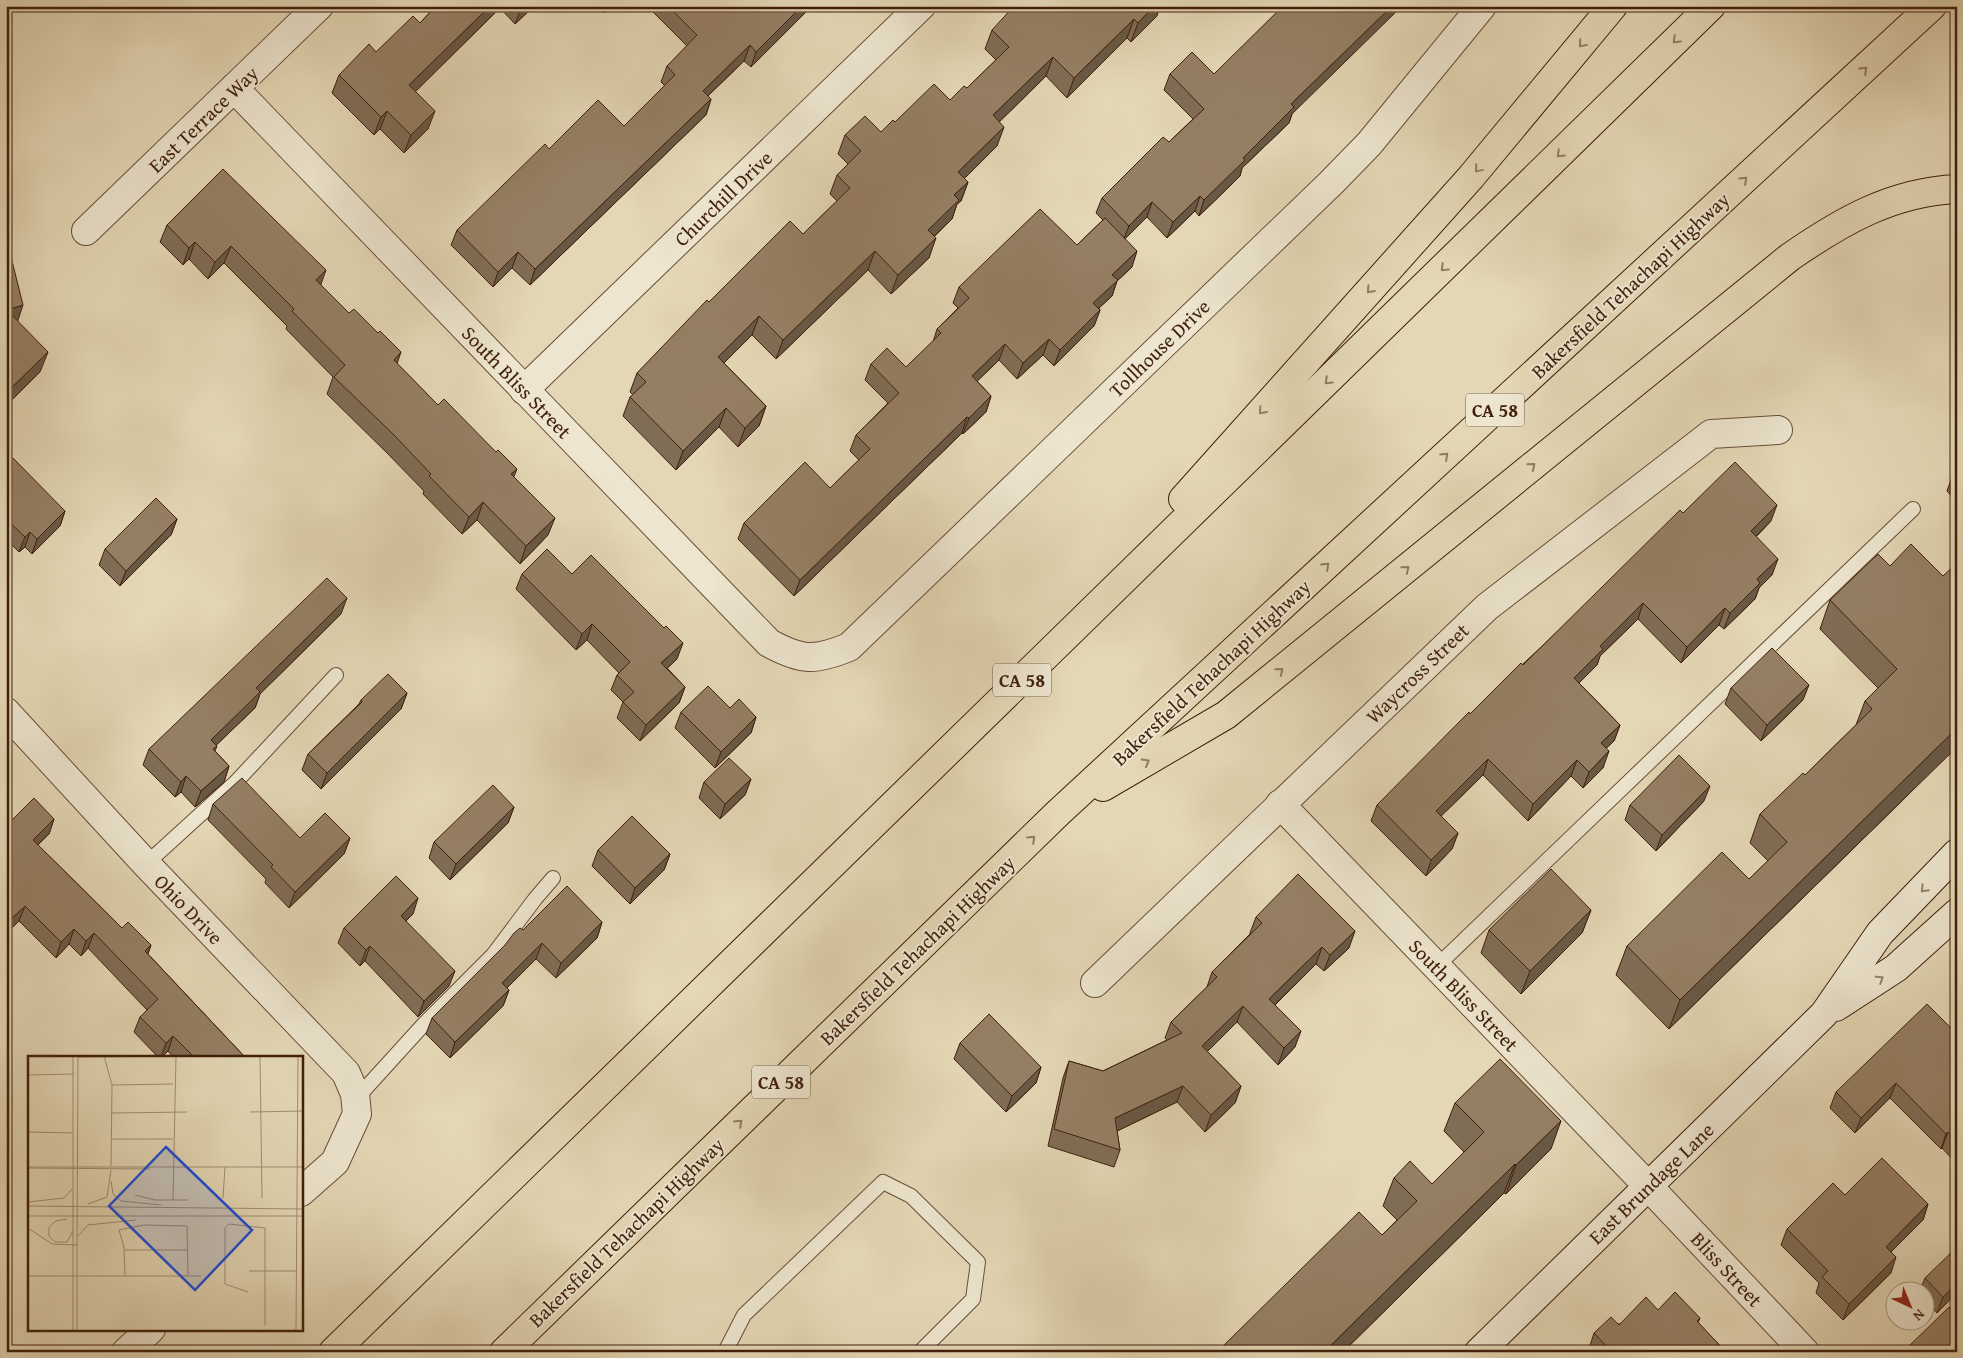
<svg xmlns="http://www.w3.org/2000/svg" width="1963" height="1358" viewBox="0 0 1963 1358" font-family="'Gentium Book Plus',serif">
<rect width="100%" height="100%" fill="#e4d7b5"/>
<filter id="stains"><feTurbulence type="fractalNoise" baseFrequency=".004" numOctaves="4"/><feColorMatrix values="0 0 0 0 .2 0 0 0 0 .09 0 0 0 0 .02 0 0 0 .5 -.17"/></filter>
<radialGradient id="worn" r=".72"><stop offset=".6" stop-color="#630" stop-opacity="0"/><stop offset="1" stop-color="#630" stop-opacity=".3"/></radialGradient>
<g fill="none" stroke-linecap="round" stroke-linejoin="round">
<g stroke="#694d36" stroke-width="16">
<g id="lane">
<path d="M146 864 235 783 336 675"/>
<path d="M1437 966 1913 509"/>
<path d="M355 1100 424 1024 493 955 535 899 553 878"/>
<path d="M725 1352 744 1315 883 1182 911 1196 978 1262 973 1299 920 1352"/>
</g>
</g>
<g stroke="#694d36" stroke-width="30">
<g id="street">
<path d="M234 88 769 643C802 661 815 661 849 647L1331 183 1369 144 1482 6"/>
<path d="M86 231 319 6"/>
<path d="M524 390 921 6"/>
<path d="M6 712 146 864 346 1073 355 1094 357 1114 335 1162 301 1192"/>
<path d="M1280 804 1648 1186 1805 1352"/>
<path d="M1095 983 1487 607 1711 434 1778 430"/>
<path d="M126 1352 151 1329"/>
</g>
</g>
<g stroke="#401f0c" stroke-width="30">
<g id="secondary">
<path d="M1836 1007 1896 968 1957 913"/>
<path d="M1479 1352 1824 1014 1880 933 1957 853"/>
</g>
</g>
<g stroke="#401f0c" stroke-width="30">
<g id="highway">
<path d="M1183 499 1471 177 1613 6"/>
<path d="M1103 787 1226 715 1790 257C1842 221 1892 192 1957 189"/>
<path d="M333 1352 1711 6"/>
<path d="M504 1352 1058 813 1932 6"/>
</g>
</g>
<use href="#lane" stroke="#ede5cf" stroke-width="14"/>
<use href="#street" stroke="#ede5cf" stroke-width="28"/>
<use href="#secondary" stroke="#ede5cf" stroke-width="28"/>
<use href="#highway" stroke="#e4d7b5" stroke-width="28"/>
</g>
<g fill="#806d56" stroke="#401f0c">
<path d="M436 6H534L515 24 500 8 415 91 428 129 404 153 380 129 374 135 332 93 339 75 376 52 420 23Z"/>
<path d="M597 6H611L604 13Z"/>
<path d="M647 6H812L751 67 744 61 708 96 711 99 706 115 530 285 512 268 493 287 451 245 457 230 549 149 624 126 665 86 661 82 667 66 687 46Z"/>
<path d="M1157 16 1131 42 1127 38 1067 98 1046 76 999 122 997 146 964 179 968 182 961 201 957 204 952 219 934 237 929 258 891 294 868 270 776 359 752 335 724 363 766 406 759 426 738 447 719 427 676 470 623 416 630 397 633 395 630 392 637 373 709 302 803 234 837 201 830 194 837 175 848 164 838 154 845 135 881 132 895 122 950 100 967 88 996 60 985 49 992 30Z"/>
<path d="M1170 74H1214L1292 114 1289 123 1242 168 1240 176 1199 216 1195 211 1167 238 1147 217 1125 239 1132 267 1117 281 1112 296 1099 308 1100 310 1094 326 1054 366 1043 355 1017 379 999 360 977 381 991 396 986 412 963 434 962 433 794 596 738 539 744 523 830 488 859 460 850 451 856 435 888 403 865 380 871 364 906 367 933 342 937 329 958 308 953 303 959 287 1077 245 1103 220 1096 213 1102 198 1169 142 1193 119 1164 90Z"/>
<path d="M223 169 321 285 397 364 438 405 514 477 548 535 520 564 477 520 462 534 423 494 424 491 387 453 327 394 333 377 286 329 287 326 224 263 208 279 189 259 183 265 160 242 167 225Z"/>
<path d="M1957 463V502L1947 491Z"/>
<path d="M6 465 65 511 60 526 32 554 25 547 19 552 6 539Z"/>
<path d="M1683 513 1771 521 1756 537 1772 575 1759 588 1755 599 1724 629 1719 625 1681 663 1638 619 1600 656 1597 665 1579 683 1620 725 1614 741 1606 748 1603 768 1583 788 1571 776 1528 821 1483 775 1441 816 1458 833 1452 849 1426 876 1371 821 1377 805 1470 714Z"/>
<path d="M177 519 171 535 120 586 99 565 105 549Z"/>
<path d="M1890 566 1913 790 1669 1029 1616 975 1627 946 1749 879 1768 861 1750 843 1760 814 1805 775 1856 725 1865 701 1878 688 1820 629 1830 600Z"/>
<path d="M522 574H572L677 659 667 668 685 687 679 703 640 741 617 718 623 702 611 690 617 675 619 673 587 640 576 650 516 589Z"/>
<path d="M341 614 260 694 255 708 216 745 217 746 215 751 229 766 224 782 195 807 181 792 175 797 143 765 149 749Z"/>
<path d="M1731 688 1803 700 1761 741 1725 704Z"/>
<path d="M407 693 401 709 321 789 302 770 308 754 359 704 361 700Z"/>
<path d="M730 708 756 717 751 733 715 768 675 728 681 712Z"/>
<path d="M751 779 745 795 720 819 699 798 704 782Z"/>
<path d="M1704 801 1656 851 1625 820 1630 805Z"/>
<path d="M213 804 300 838H350L344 854 289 908 265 883 266 879 208 820Z"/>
<path d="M514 807 508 823 450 880 429 858 434 842Z"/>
<path d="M6 815 11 821 54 819 49 834 38 845 122 928 151 945 148 954 243 1055 242 1057H173L168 1051 162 1057H158L134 1032 140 1017 147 1010 88 948 81 956 69 944 56 958 19 921 6 934Z"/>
<path d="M598 850 670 854 664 870 630 904 592 866Z"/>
<path d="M1591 910 1582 933 1521 994 1481 953 1489 930Z"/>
<path d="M413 914 406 921 449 986 418 1017 365 961 360 966 338 943 344 928Z"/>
<path d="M1256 917 1349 948 1324 971 1316 964 1275 1005 1295 1047 1278 1065 1237 1022 1207 1051 1241 1086 1235 1103 1205 1132 1177 1102 1117 1131 1120 1150 1114 1167 1048 1146 1063 1078 1069 1061 1103 1071 1167 1040 1165 1038 1171 1022 1207 987 1212 972 1250 934V933Z"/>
<path d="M602 922 597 938 556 978 536 959 507 988 509 990 503 1006 450 1058 426 1034 432 1018 505 945 523 930Z"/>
<path d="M1957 1034V1164L1942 1148 1941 1149 1890 1098 1855 1133 1830 1108 1836 1092Z"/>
<path d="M960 1043 1041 1067 1036 1083 1006 1112 954 1059Z"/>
<path d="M1455 1103 1551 1149 1506 1194 1504 1193 1343 1352H1217L1382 1235 1397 1220 1383 1206 1394 1178 1432 1184 1464 1152 1444 1131Z"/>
<path d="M1845 1195 1928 1204 1923 1220 1891 1252V1273L1843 1320 1816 1293 1819 1283 1781 1245 1787 1229Z"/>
<path d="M1925 1278 1957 1293 1937 1313 1926 1300V1290H1920Z"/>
<path d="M1658 1310 1700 1318 1698 1323 1726 1352H1588L1594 1333Z"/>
</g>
<g fill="#685946" stroke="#401f0c">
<path d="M490 6H501L500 8 403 104 409 85Z"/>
<path d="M522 6H534L515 24Z"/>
<path d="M606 6H611L604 13Z"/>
<path d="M802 6H812L751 67 756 52Z"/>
<path d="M1154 6H1160L1157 16 1131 42 1138 23Z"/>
<path d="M1392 6H1402L1292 114 1289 123 1242 168 1240 176 1199 216 1204 200 1291 104Z"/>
<path d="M1134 19 1127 38 1067 98 1074 78Z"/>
<path d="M750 45 744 61 697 106 703 91Z"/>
<path d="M1053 57 1046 76 986 135 993 115Z"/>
<path d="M711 99 706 115 530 285 535 269Z"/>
<path d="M387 111 380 129 374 135 381 117Z"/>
<path d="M435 111 428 129 404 153 411 135Z"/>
<path d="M1004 127 997 146 951 192 958 172Z"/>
<path d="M968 182 961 201 957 204 952 219 921 249 928 230 954 195Z"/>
<path d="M1200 196 1195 211 1167 238 1173 222Z"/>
<path d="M1152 202 1147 217 1123 241 1129 226Z"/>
<path d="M936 238 929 258 891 294 898 275Z"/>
<path d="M195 242 189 259 183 265 189 248Z"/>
<path d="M231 246 224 263 208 279 215 262Z"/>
<path d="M875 251 868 270 776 359 783 340Z"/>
<path d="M1137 251 1132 267 1117 281 1112 296 1087 319 1093 303 1112 275Z"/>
<path d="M518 252 512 268 493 287 498 272Z"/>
<path d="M326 270 320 287 316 280Z"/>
<path d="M23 305 16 326 7 310Z"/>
<path d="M1100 310 1094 326 1054 366 1060 350Z"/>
<path d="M759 316 752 335 711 376 718 357Z"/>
<path d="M1049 339 1043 355 1017 379 1023 363Z"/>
<path d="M1005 344 999 360 966 392 972 376Z"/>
<path d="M48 352 40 372 6 406V393Z"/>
<path d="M401 352 395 370 394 360Z"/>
<path d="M991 396 986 412 963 434 969 418Z"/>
<path d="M766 406 759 426 738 447 745 428Z"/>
<path d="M726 408 719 427 676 470 683 451Z"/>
<path d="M967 417 962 433 794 596 800 580Z"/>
<path d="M517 469 510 486 511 474Z"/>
<path d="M483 502 477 520 462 534 469 517Z"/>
<path d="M1777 505 1771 521 1745 548 1751 531Z"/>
<path d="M65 511 60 526 32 554 37 539Z"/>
<path d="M555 518 548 535 520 564 526 546Z"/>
<path d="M177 519 171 535 120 586 126 571Z"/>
<path d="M30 532 25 547 19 552 25 537Z"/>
<path d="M1778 559 1772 575 1759 588 1755 599 1724 629 1730 613 1757 579Z"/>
<path d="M347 598 341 614 260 694 255 708 205 756 211 740 256 688Z"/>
<path d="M1643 603 1638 619 1600 656 1597 665 1568 694 1574 678 1600 646Z"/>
<path d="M1725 608 1719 625 1681 663 1687 647Z"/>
<path d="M592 624 587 640 576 650 582 634Z"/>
<path d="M683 643 677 659 656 679 661 663Z"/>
<path d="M1809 685 1803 700 1761 741 1767 725Z"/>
<path d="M685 687 679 703 640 741 646 725Z"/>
<path d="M407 693 401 709 321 789 327 773Z"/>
<path d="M756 717 751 733 715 768 721 752Z"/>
<path d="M1620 725 1614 741 1595 759 1601 743Z"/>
<path d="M1957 728V747L1669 1029 1680 1000Z"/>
<path d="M1609 751 1603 768 1583 788 1589 772Z"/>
<path d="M1488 759 1483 775 1430 827 1436 811Z"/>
<path d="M1577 760 1571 776 1528 821 1533 804Z"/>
<path d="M229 766 224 782 195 807 201 791Z"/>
<path d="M186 776 181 792 175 797 181 782Z"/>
<path d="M751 779 745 795 720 819 725 804Z"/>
<path d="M1710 786 1704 801 1656 851 1662 835Z"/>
<path d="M514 807 508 823 450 880 456 864Z"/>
<path d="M54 819 49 834 27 855 33 840Z"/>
<path d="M1458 833 1452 849 1426 876 1431 860Z"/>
<path d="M350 838 344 854 289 908 295 892Z"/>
<path d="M670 854 664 870 630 904 635 888Z"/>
<path d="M418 898 413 914 395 931 401 916Z"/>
<path d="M25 906 19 921 6 934V930L10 920Z"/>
<path d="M1591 910 1582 933 1521 994 1530 971Z"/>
<path d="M602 922 597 938 556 978 561 963Z"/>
<path d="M74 929 69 944 56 958 61 942Z"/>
<path d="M1355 931 1349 948 1324 971 1330 955Z"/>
<path d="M94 933 88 948 81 956 86 941Z"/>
<path d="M542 943 536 959 496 999 502 983Z"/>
<path d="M151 945 145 961V951Z"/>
<path d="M370 946 365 961 360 966 366 950Z"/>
<path d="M1322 947 1316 964 1263 1016 1269 999Z"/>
<path d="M455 971 449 986 418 1017 424 1001Z"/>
<path d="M509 990 503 1006 450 1058 455 1042Z"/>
<path d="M1243 1006 1237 1022 1196 1063 1202 1046Z"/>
<path d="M1301 1031 1295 1047 1278 1065 1284 1048Z"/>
<path d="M173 1036 168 1051 162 1057H161L166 1043Z"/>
<path d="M1041 1067 1036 1083 1006 1112 1012 1096Z"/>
<path d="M1896 1083 1890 1098 1855 1133 1861 1118Z"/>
<path d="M1183 1086 1177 1102 1109 1135 1115 1118Z"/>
<path d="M1241 1086 1235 1103 1205 1132 1211 1115Z"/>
<path d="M1561 1121 1551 1149 1506 1194 1516 1165Z"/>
<path d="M1948 1132 1942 1148 1941 1149 1946 1134Z"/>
<path d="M1515 1164 1504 1193 1343 1352H1324Z"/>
<path d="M1928 1204 1923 1220 1880 1263 1886 1247Z"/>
<path d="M1896 1257 1891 1273 1843 1320 1849 1304Z"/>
<path d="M1957 1283V1293L1937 1313 1943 1297Z"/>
</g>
<g fill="#957f64" stroke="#401f0c">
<path d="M436 6H490L409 85 435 111 411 135 387 111 381 117 339 75 369 44 376 52 413 16 420 23Z"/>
<path d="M668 6H802L756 52 750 45 703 91 711 99 535 269 518 252 498 272 457 230 545 144 549 149 598 100 624 126 675 75 667 66 697 35Z"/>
<path d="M1014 6H1154L1138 23 1134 19 1074 78 1053 57 993 115 1004 127 958 172 968 182 954 195 959 200 928 230 936 238 898 275 875 251 783 340 759 316 718 357 766 406 745 428 726 408 683 451 630 397 646 382 637 373 707 300 709 302 790 221 803 234 850 188 837 175 861 151 845 135 865 116 881 132 893 120 895 122 934 84 950 100 964 86 967 88 1009 47 992 30Z"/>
<path d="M1283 6H1392L1291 104 1294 107 1243 158 1245 160 1204 200 1200 196 1173 222 1152 202 1129 226 1102 198 1163 137 1169 142 1204 109 1170 74 1192 52 1214 74Z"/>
<path d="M223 169 326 270 316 280 349 313 354 309 378 333 380 331 401 352 394 360 438 405 444 399 496 452 498 450 517 469 511 474 555 518 526 546 483 502 469 517 429 476 431 474 394 435 334 377 345 365 292 311 294 309 231 246 215 262 195 242 189 248 167 225Z"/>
<path d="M1040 209 1077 245 1105 218 1137 251 1112 275 1118 280 1093 303 1100 310 1060 350 1049 339 1023 363 1005 344 972 376 991 396 969 418 967 417 800 580 744 523 805 462 830 488 870 449 856 435 899 393 871 364 887 348 906 367 941 333 937 329 969 298 959 287Z"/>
<path d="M10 253 23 305 7 310 48 352 6 393V254Z"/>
<path d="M13 458 65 511 37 539 30 532 25 537 6 519V465Z"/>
<path d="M1735 462 1777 505 1751 531 1778 559 1757 579 1760 583 1730 613 1725 608 1687 647 1643 603 1600 646 1603 649 1574 678 1620 725 1601 743 1609 751 1589 772 1577 760 1533 804 1488 759 1436 811 1458 833 1431 860 1377 805 1469 712 1470 714 1521 663 1523 665 1680 510 1683 513Z"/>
<path d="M156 498 177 519 126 571 105 549Z"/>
<path d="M1911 544 1943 576 1957 563V728L1680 1000 1627 946 1722 852 1749 879 1787 842 1760 814 1803 773 1805 775 1872 709 1865 701 1897 669 1830 600 1878 554 1890 566Z"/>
<path d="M547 549 572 574 591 555 664 628 666 626 683 643 661 663 685 687 646 725 623 702 634 692 617 675 630 662 592 624 582 634 522 574Z"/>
<path d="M327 578 347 598 256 688 260 692 211 740 217 746 213 749 229 766 201 791 186 776 181 782 149 749Z"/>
<path d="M1772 648 1809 685 1767 725 1731 688Z"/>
<path d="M388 674 407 693 327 773 308 754 362 702 361 700Z"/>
<path d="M708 686 730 708 739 699 756 717 721 752 681 712Z"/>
<path d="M1679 755 1710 786 1662 835 1630 805Z"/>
<path d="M729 758 751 779 725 804 704 782Z"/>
<path d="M242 778 300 838 325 813 350 838 295 892 271 867 273 865 213 804Z"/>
<path d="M493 785 514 807 456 864 434 842Z"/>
<path d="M34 798 54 819 33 840 122 928 128 922 151 945 145 951 243 1055 241 1057H194L173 1036 166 1043 140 1017 158 999 94 933 86 941 74 929 61 942 25 906 10 920 6 917V815L11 821Z"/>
<path d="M632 816 670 854 635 888 598 850Z"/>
<path d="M1551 869 1591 910 1530 971 1489 930Z"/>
<path d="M1298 874 1355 931 1330 955 1322 947 1269 999 1301 1031 1284 1048 1243 1006 1202 1046 1241 1086 1211 1115 1183 1086 1115 1118 1120 1150 1054 1129 1069 1061 1103 1071 1182 1033 1171 1022 1217 977 1212 972 1262 923 1256 917Z"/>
<path d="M396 876 418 898 401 916 455 971 424 1001 370 946 366 950 344 928Z"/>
<path d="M567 886 602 922 561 963 542 943 502 983 509 990 455 1042 432 1018 505 945 514 933 520 928 523 930Z"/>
<path d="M1927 1004 1957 1034V1142L1948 1132 1946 1134 1896 1083 1861 1118 1836 1092Z"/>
<path d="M989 1014 1041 1067 1012 1096 960 1043Z"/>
<path d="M1500 1059 1561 1121 1516 1165 1515 1164 1324 1352H1217L1359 1212 1382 1235 1417 1201 1394 1178 1410 1161 1432 1184 1484 1132 1455 1103Z"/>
<path d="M1882 1158 1928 1204 1886 1247 1896 1257 1849 1304 1822 1277 1828 1271 1787 1229 1833 1183 1845 1195Z"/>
<path d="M1957 1247V1283L1943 1297 1925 1278Z"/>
<path d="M1675 1292 1700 1318 1697 1321 1726 1352H1612L1594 1333 1611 1317 1619 1325 1646 1297 1658 1310Z"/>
<path d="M1949 1307 1957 1315V1352H1911L1907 1348Z"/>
</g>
<defs><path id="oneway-chevron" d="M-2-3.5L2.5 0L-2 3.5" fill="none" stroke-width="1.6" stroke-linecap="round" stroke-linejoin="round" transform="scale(1.25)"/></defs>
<g stroke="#927b60">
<use href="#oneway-chevron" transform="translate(1676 40) rotate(136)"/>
<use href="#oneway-chevron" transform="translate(1582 44) rotate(130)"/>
<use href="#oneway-chevron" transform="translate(1864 70) rotate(-43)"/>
<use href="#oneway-chevron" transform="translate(1560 154) rotate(136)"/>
<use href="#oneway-chevron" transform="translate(1478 169) rotate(130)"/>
<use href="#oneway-chevron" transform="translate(1744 180) rotate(-43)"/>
<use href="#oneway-chevron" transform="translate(1444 268) rotate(136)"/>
<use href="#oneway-chevron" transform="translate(1370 290) rotate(132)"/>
<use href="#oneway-chevron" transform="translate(1328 381) rotate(136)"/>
<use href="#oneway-chevron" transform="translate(1262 411) rotate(132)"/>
<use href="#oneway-chevron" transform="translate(1445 456) rotate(-43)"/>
<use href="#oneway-chevron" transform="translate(1532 466) rotate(-39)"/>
<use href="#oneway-chevron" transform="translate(1326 566) rotate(-43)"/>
<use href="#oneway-chevron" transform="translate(1406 569) rotate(-39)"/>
<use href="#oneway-chevron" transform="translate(1280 671) rotate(-39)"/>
<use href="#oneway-chevron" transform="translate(1146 762) rotate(-30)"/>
<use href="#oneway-chevron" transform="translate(1032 839) rotate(-44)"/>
<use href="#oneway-chevron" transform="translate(739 1123) rotate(-44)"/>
</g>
<g stroke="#96826e">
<use href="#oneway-chevron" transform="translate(1924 889) rotate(134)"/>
<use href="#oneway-chevron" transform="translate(1880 979) rotate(-33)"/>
</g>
<g text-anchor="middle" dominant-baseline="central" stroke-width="4" stroke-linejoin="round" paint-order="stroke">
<g fill="#ede5cf" stroke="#745a46" stroke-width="1">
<rect x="1466" y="393.5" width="58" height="33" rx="4"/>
<rect x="993" y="663.5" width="58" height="33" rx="4"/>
<rect x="752" y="1065.5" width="58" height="33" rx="4"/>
</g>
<g font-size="19" font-weight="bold" fill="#401f0c">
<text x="1495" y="410">CA 58</text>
<text x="1022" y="680">CA 58</text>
<text x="781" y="1082">CA 58</text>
</g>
<g font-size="20" fill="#401f0c" stroke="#ede5cf">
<text transform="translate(203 119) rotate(-44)">East Terrace Way</text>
<text transform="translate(723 198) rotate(-44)">Churchill Drive</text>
<text transform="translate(1630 285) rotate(-43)">Bakersfield Tehachapi Highway</text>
<text transform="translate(1159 348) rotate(-44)">Tollhouse Drive</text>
<text transform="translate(517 382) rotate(46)">South Bliss Street</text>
<text transform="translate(1211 672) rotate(-43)">Bakersfield Tehachapi Highway</text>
<text transform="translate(1417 673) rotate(-44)">Waycross Street</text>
<text transform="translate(189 909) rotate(46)">Ohio Drive</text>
<text transform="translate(917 950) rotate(-44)">Bakersfield Tehachapi Highway</text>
<text transform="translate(1464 995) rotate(46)">South Bliss Street</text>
<text transform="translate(1651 1183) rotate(-44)">East Brundage Lane</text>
<text transform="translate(626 1232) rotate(-44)">Bakersfield Tehachapi Highway</text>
<text transform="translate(1727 1269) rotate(47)">Bliss Street</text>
</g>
</g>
<g transform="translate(28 1056)">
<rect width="275" height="275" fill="#e4d7b5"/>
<path fill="none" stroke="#a28d71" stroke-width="1" d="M76 0 84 29 83 110M232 0 234 142M51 1 164 0M0 19 46 18M84 29 145 28M222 56 275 55M84 57 159 56M0 76 44 77M84 83H145M0 111H275M0 112 122 113M83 125 85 138 93 145 133 149M107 139 127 144H160M195 142 197 111M145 144 148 0M0 146 36 142 44 133M60 148 79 141 83 114M0 150 275 153M0 160H275M39 163 28 165 21 171V180L27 186H39L45 175V0M0 172 24 188 49 189 50 0M50 180 60 169 108 164M97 194H160M221 215H269M0 220H173M97 220 96 191 91 174 116 169 159 170 160 219M220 236 197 228V172L201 168 237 172V269M45 275V175M49 275V189M268 275 270 0"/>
<path fill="#1d4ed8" fill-opacity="0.15" stroke="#1d4ed8" stroke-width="2.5" d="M138 91 224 174 167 234 81 150Z"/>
<rect width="275" height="275" fill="none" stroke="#401f0c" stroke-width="2.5"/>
</g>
<rect width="1963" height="1358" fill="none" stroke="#e4d7b5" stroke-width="25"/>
<rect x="8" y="8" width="1948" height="1343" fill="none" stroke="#401f0c" stroke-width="2.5"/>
<rect x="12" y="12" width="1938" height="1333" fill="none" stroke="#401f0c"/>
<g transform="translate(1910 1306) rotate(136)"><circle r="24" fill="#ede5cf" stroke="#a89681"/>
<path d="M0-4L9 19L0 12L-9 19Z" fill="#8f2418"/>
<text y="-8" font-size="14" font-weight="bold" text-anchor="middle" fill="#401f0c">N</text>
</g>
<rect width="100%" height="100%" filter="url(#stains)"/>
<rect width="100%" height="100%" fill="url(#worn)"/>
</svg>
